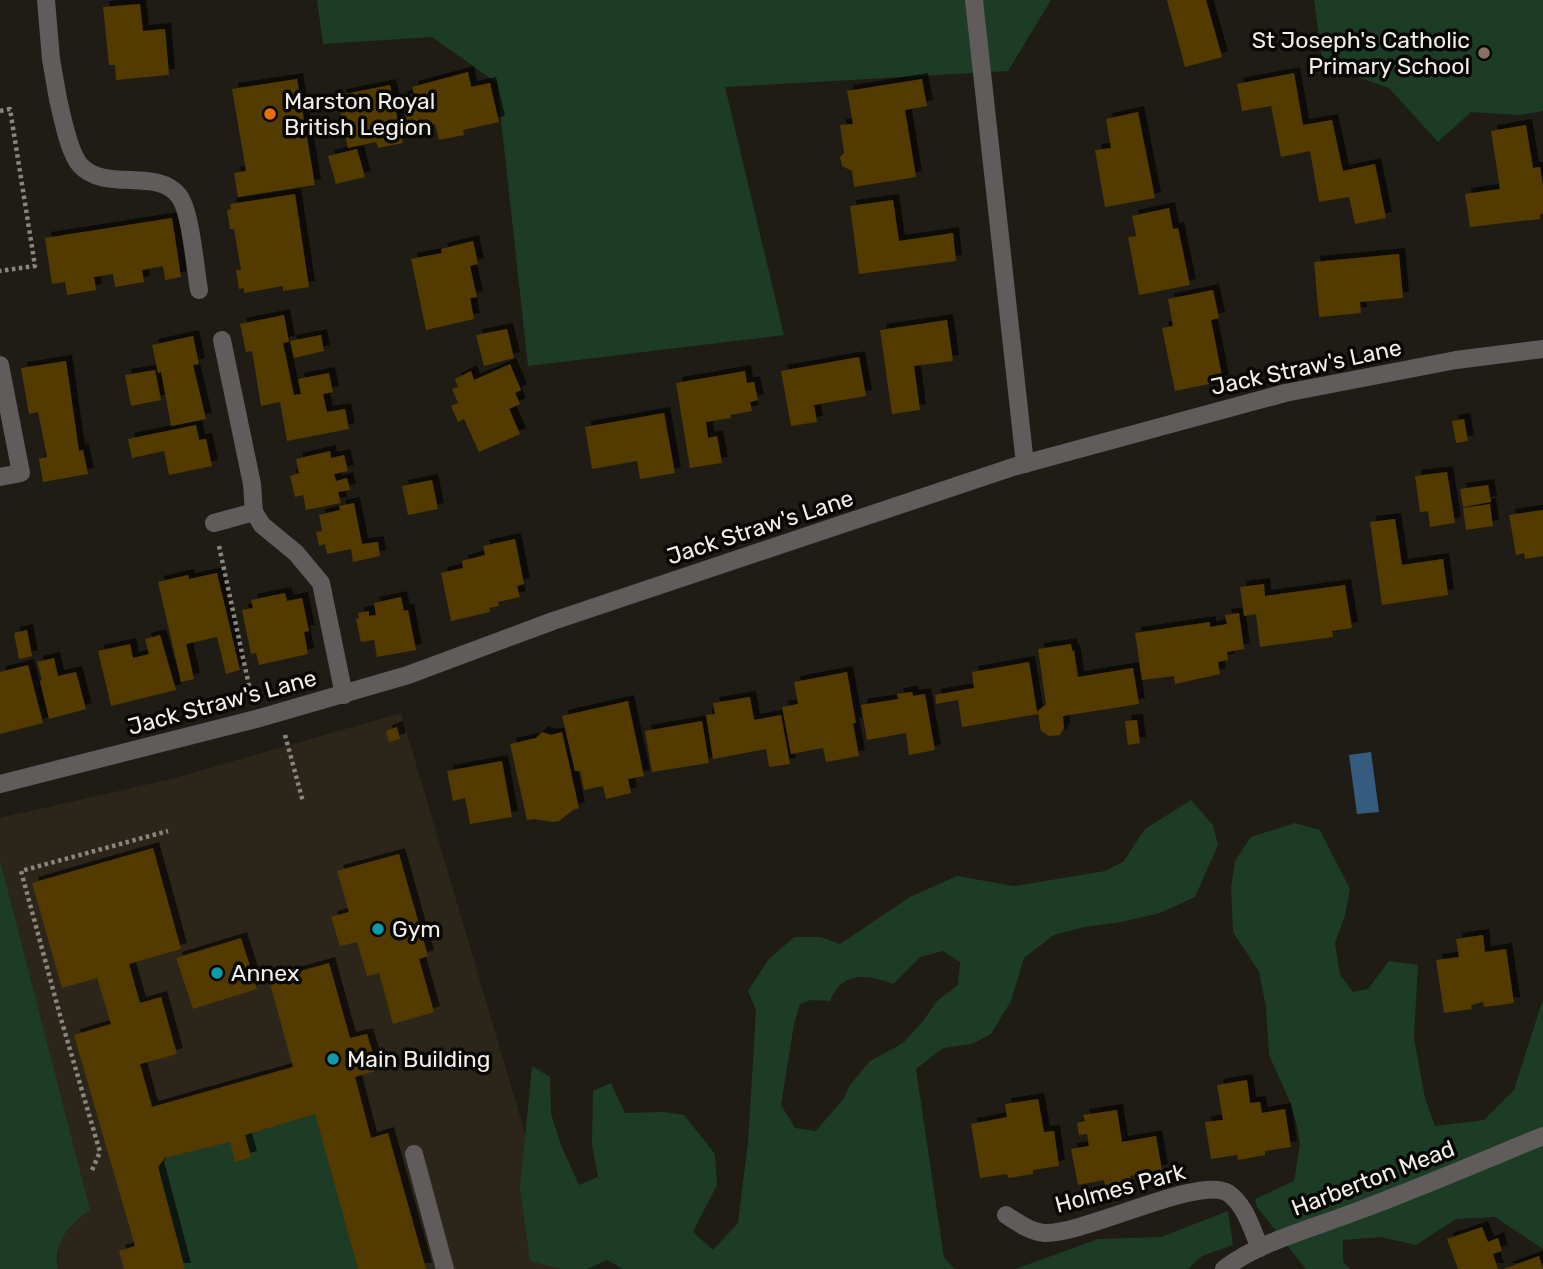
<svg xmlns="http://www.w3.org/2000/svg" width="1543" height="1269" viewBox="0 0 1543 1269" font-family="Rubik,sans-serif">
<defs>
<filter id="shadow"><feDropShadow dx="6" dy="-6" stdDeviation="0" flood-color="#0009"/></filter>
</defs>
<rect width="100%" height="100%" fill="#1f1c15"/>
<path fill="#2c261a" d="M401 713 565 1269H58L59 1243 72 1222 89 1209 0 860V818L171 779Z"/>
<g fill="#1c3c25" fill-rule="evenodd">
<path d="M317 0H1051L1008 71 725 87 784 335 528 366 497 83 432 37 323 44Z"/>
<path d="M1314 0H1543V111L1519 115 1471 112 1438 142 1389 88 1323 65Z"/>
<path d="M1191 800 1213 825 1218 845 1195 897 1160 913 1121 922 1084 927 1054 935 1024 958 1011 1001 991 1034 972 1044 943 1048 916 1069 944 1258 955 1269H623L607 1260 587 1269H562L530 1261 520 1188 532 1066 550 1077 551 1114 561 1145 579 1185 598 1177 592 1145 593 1091 611 1083 625 1113 664 1112 684 1115 715 1154 717 1185 693 1232 713 1250 738 1223 748 1143 756 1010 748 991 768 960 794 937H821L840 944 910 897 957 876 1014 886 1105 871 1123 862 1145 829ZM943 951 960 962 958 985 937 1001 923 1021 903 1043 870 1061 850 1085 844 1098 816 1131 795 1128 781 1105 794 1024 800 1004 811 1000 830 1001C842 971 868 974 893 984L920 957Z"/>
<path d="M1295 823 1320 830 1350 889 1345 915 1335 943 1340 975 1353 992 1368 989 1389 961 1418 965 1414 1038 1425 1098 1435 1126 1484 1120 1514 1090 1543 999V1249L1495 1217 1456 1219 1416 1245 1380 1237 1343 1240V1262L1350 1269H1306L1257 1207 1255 1199 1294 1181 1300 1144 1297 1126 1290 1102 1269 1055 1266 1007 1259 972 1233 932 1231 887 1235 861 1251 837Z"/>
<path d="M0 860 90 1210C69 1224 53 1243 58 1269H0Z"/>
<path d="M315 1114 358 1269H185L158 1167 165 1158 230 1142 251 1157 245 1135Z"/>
<path d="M1228 1211 1233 1245 1202 1256 1188 1269H1015L1098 1239 1161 1237Z"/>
</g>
<path fill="#355b7f" d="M1371 752 1379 812 1357 814 1349 755Z"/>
<g fill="#523b04" filter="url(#shadow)">
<path d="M1167 0H1206L1222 57 1185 67Z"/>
<path d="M140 4 143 31 165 29 169 75 116 80 115 65H109L103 7Z"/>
<path d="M468 72 471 87 490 83 499 122 463 130 464 135 439 140 435 124 409 131 401 97 414 94 412 87Z"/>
<path d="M1294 73 1303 125 1332 120 1343 171 1375 164 1386 218 1355 224 1349 197 1319 202 1310 151 1281 157 1271 106 1242 111 1237 84Z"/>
<path d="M297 79 315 185 238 197 234 173 246 171 232 89Z"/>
<path d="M922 79 927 106 905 110 916 177 854 187 852 171 842 166 840 157 844 153 840 125 853 124 847 91Z"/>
<path d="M390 85 403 143 378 148 376 142 348 148 340 111 343 110 340 95Z"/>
<path d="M1138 112 1155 198 1105 207 1095 150 1111 148 1106 119Z"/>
<path d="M1526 125 1533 168 1540 167 1543 186V214H1540V219L1470 227 1465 194 1500 189 1491 131Z"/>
<path d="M357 149 365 177 336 184 328 156Z"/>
<path d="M295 194 309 287 283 291V286L244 293V288L239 289 236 270H241L234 229H230L227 210 231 209 230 204Z"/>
<path d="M893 200 899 241 953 233 956 261 859 274 850 206Z"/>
<path d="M1169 208 1173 229 1178 228 1190 285 1139 295 1128 237 1136 236 1132 216Z"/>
<path d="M172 218 181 277 165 280 163 266 142 270 144 282 115 287 113 274 94 277 96 290 67 295 65 282 52 284 45 238Z"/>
<path d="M473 241 478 264 470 266 477 297 470 298 474 319 426 330 411 259 442 253 441 249Z"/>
<path d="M1399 254 1403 298 1360 302 1361 313 1319 317 1314 262Z"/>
<path d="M1213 290 1219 318 1211 320 1223 381 1175 391 1162 328 1173 326 1168 299Z"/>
<path d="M284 315 289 342 283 343 294 395 301 394 298 379 329 373 333 392 323 394 327 412 345 409 349 429 287 441 280 402 261 406 252 351 246 352 240 324Z"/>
<path d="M947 320 953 361 914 366 920 410 892 414 880 330Z"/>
<path d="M507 329 514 358 484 366 476 335Z"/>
<path d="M321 335 324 351 294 358 290 341Z"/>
<path d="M193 336 199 364 193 365 206 419 171 426 161 372 158 373 152 345Z"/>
<path d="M859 357 866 396 814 405 817 422 791 426 781 371Z"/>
<path d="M66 361 79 451 83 450 88 474 43 482 39 459 47 457 38 412 29 414 21 368Z"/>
<path d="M510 364 521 390 515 393 520 404 509 409 520 434 479 452 464 419 458 422 451 406 458 403 452 389 458 387 455 379 471 371 474 380Z"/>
<path d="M155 370 161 400 131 406 125 375Z"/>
<path d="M745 371 747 383 754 382 758 400 750 402 752 411 730 415 731 418 706 422 708 438 717 436 722 463 690 468 676 383Z"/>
<path d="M664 413 675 473 640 479 637 461 592 469 585 427Z"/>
<path d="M1464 419 1468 441 1456 443 1452 421Z"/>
<path d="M196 425 199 440 206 439 212 466 169 475 164 451 132 458 128 439Z"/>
<path d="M330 451 331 458 344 455 348 471 334 474 336 481 347 478 350 490 338 492 341 503 306 510 303 495 295 497 290 476 299 473 296 459Z"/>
<path d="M1447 472 1455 523 1430 527 1428 511 1420 512 1415 476Z"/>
<path d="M432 480 438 509 408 515 402 486Z"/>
<path d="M1488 485 1491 502 1463 507 1460 489Z"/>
<path d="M354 503 362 544 378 542 380 556 353 562 351 549 327 554 325 544 319 546 316 532 322 531 319 515 340 510 339 506Z"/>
<path d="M1490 504 1493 526 1466 530 1463 508Z"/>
<path d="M1543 510V556L1525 559 1524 553 1516 555 1509 515Z"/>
<path d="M1395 519 1402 565 1443 559 1448 595 1382 605 1370 522Z"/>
<path d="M515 539 524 584 517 586 520 597 498 602 499 606 489 608 490 612 451 621 441 573 463 568 462 561 485 555 483 546Z"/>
<path d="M217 573 240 670 226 674 217 637 186 644 194 679 181 682 158 582 188 575 189 579Z"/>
<path d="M1264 584 1265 596 1345 585 1352 628 1332 631 1333 637 1260 647 1256 614 1244 616 1240 587Z"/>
<path d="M285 593 287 601 302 598 309 631 304 632 308 654 259 665 256 653 251 654 242 610 253 608 251 600Z"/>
<path d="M401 597 404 611 408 610 416 650 377 657 374 640 361 642 356 619 359 618 358 613 369 611V616L376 615 374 603Z"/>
<path d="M1239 613 1244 649 1227 652 1228 660 1218 662 1220 674 1175 684 1174 676 1142 680 1135 633 1210 622V627L1227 624 1225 615Z"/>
<path d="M27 630 32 656 19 659 14 633Z"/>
<path d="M160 635 176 690 111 706 98 651 130 644 133 658 149 654 145 639Z"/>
<path d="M1071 644 1072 651 1074 650 1078 677 1133 668 1139 704 1063 716 1064 728 1060 735 1049 736 1041 731 1038 714 962 727 958 700 936 704 935 695 974 688 972 672 1029 662 1037 712 1046 704 1038 649Z"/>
<path d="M54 658 58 676 76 672 86 709 49 719 40 681 42 680 37 662Z"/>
<path d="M28 665 43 723 0 734V672Z"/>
<path d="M847 672 856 723H853L859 756 826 762 823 748 791 754 782 707 798 704 794 682Z"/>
<path d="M912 692 913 696 925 694 935 750 909 755 906 733 867 740 861 705 898 699 897 694Z"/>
<path d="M750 697 754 720 781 715 790 764 769 767 766 749 713 759 706 715 715 714 713 703Z"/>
<path d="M628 701 644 776 628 779 631 793 606 799 603 786 584 790 580 771H575L562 716Z"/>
<path d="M1137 720 1140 743 1128 745 1125 721Z"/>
<path d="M702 721 709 763 652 772 645 731Z"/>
<path d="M397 727 400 739 389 742 386 731Z"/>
<path d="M542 732 551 735 562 732 579 808 573 810 559 821 553 822 534 819 527 820 510 744 536 738Z"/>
<path d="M502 761 512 817 470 824 465 798 453 801 447 771Z"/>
<path d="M153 848 181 949 129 964 140 1003 161 997 177 1054 140 1064 152 1107 293 1067 269 980 329 963 350 1038 367 1034 378 1070 355 1077 371 1138 388 1133 426 1269H358L315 1114 245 1135 251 1157 235 1162 230 1142 165 1158 158 1167 185 1269H124L119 1251 135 1246 74 1035 111 1024 97 978 62 988 32 883Z"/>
<path d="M399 854 428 956 419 959 434 1012 393 1024 379 973 367 976 357 942 340 946 331 917 349 912 337 871Z"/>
<path d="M1483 935 1485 952 1506 949 1514 1003 1484 1007 1483 1002 1471 1005 1472 1009 1444 1013 1436 960 1459 957 1456 939Z"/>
<path d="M241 938 257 989 193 1009 176 958Z"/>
<path d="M1247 1080 1250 1103 1260 1102 1262 1113 1285 1109 1291 1147 1265 1151V1155L1238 1160 1237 1155 1211 1159 1205 1122 1223 1120 1217 1085Z"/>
<path d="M1038 1099 1044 1132 1054 1131 1059 1166 1033 1170V1174L1008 1178 1007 1174 980 1178 971 1124 1007 1117 1005 1104Z"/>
<path d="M1117 1110 1122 1142 1156 1136 1162 1170 1130 1176 1131 1180 1105 1185 1104 1180 1078 1185 1071 1149 1089 1146 1087 1134 1079 1135 1077 1123 1085 1121 1083 1115Z"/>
<path d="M1482 1227 1488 1242 1498 1238 1502 1251 1493 1254 1498 1269H1458L1447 1239Z"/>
<path d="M1539 1256 1543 1269H1503Z"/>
</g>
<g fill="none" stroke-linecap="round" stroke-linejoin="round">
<g stroke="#888680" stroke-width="4.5" stroke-dasharray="3.5 3.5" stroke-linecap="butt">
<path d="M0 111 10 109 35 266 0 271"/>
<path d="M219 546 251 695"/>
<path d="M285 735 303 802"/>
<path d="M92 1170 100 1152 61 1019 21 871 168 831"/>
</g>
<g stroke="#605c5c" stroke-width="18">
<path d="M974 0 1025 464"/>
<path d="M58 99C62 116 69 153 80 165 105 193 157 167 179 196 191 212 195 267 199 290"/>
<path d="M414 1154 445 1269"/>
</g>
<g stroke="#605c5c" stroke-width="18">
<path d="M46 0 51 59 58 99"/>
<path d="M222 340 252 484 254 512 262 525 296 553 321 583 344 695"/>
<path d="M0 365 21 473 0 477"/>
<path d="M214 523 254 512"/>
<path d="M0 784 256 719 408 675 553 621 1013 467 1285 393 1456 360 1543 349"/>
<path d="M1006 1215C1018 1223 1031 1232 1045 1233 1086 1234 1200 1175 1228 1193 1245 1204 1252 1230 1260 1248"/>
<path d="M1224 1269C1260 1241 1317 1227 1360 1210 1422 1187 1482 1161 1543 1136"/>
</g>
</g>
<circle fill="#8d6e63" stroke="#080705" stroke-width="2.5" cx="1484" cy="53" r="7"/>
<circle fill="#e8710a" stroke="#080705" stroke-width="2.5" cx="270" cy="114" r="7"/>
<g fill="#0f9aa8" stroke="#080705" stroke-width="2.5">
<circle cx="378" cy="929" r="7"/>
<circle cx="217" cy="973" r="7"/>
<circle cx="333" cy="1059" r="7"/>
</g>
<g text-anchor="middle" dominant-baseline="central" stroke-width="7" stroke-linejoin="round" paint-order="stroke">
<g font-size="23" fill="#f1efea" stroke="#080705" text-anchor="start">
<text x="1470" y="40" text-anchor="end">St Joseph's Catholic<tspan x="1470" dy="26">Primary School</tspan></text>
<text x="284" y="101">Marston Royal<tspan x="284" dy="26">British Legion</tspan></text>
<text x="392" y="929">Gym</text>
<text x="231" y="973">Annex</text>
<text x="347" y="1059">Main Building</text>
</g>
<g font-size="23" fill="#f1efea" stroke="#080705">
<text transform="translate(1306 367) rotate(-12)">Jack Straw's Lane</text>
<text transform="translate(760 527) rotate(-18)">Jack Straw's Lane</text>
<text transform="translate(222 702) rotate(-15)">Jack Straw's Lane</text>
<text transform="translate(1373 1178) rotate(-21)">Harberton Mead</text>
<text transform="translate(1120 1188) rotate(-15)">Holmes Park</text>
</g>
</g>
</svg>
